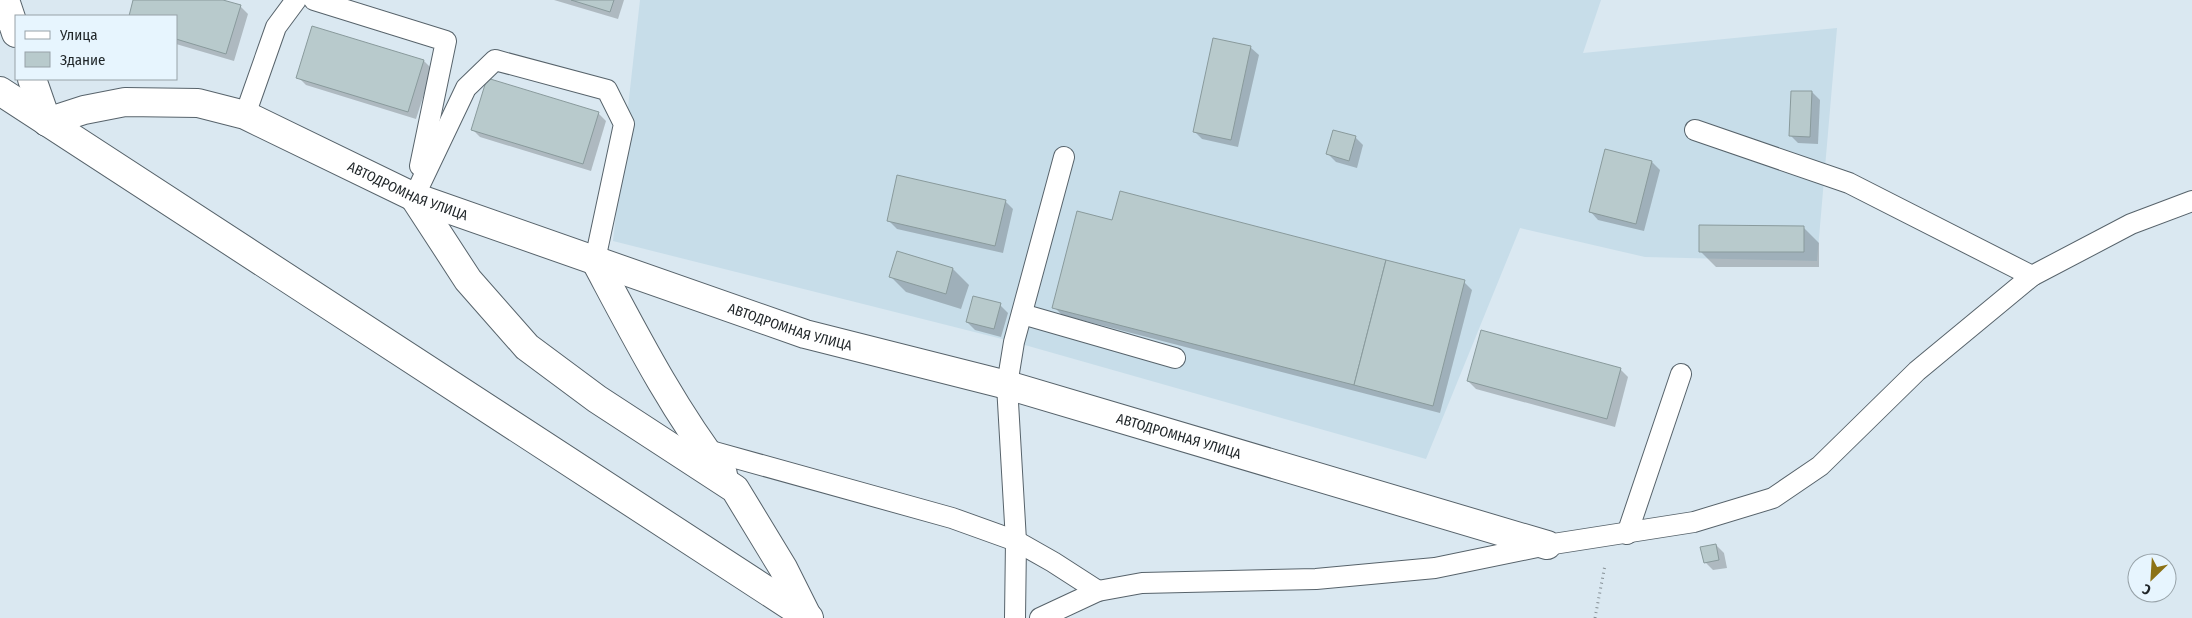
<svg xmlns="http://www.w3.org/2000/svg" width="2192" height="618" viewBox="0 0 2192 618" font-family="'Fira Sans Condensed',sans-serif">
<rect width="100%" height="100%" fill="#dae8f1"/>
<path fill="#c7dde9" d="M640 0H1601L1583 53 1837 28 1817 261 1645 257 1520 228 1426 459 1014 342 613 241Z"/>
<g fill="#0003">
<path d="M135 0H219L240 6 248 14 234 61 176 44V16H130Z"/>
<path d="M554 0H624L618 19Z"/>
<path d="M313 27 424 61 432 69 416 119 306 85 298 77Z"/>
<path d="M1250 47 1259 55 1238 147 1202 139 1194 131Z"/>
<path d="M1812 92 1820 100 1818 144 1798 143 1790 135Z"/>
<path d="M598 113 606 121 591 171 480 137 472 129Z"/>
<path d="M1355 137 1363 145 1357 168 1336 162 1328 154Z"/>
<path d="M1652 162 1660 170 1644 231 1598 220 1590 211Z"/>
<path d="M1005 201 1013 209 1003 253 897 229 889 221Z"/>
<path d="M1803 227 1819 243V267H1716L1700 251Z"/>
<path d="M898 252 953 269 969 285 961 309 906 292 890 276Z"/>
<path d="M1464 282 1472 290 1440 413 1062 315 1054 307Z"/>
<path d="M1000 305 1008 313 1001 337 975 330 967 322Z"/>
<path d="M1620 369 1628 377 1615 427 1476 389 1468 381Z"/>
<path d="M1716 545 1724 553 1727 568 1713 570 1705 562Z"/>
</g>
<g fill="#b8cacc" stroke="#899a9c">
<path d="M133 0H223L241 5 226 54 176 39V16H129Z"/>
<path d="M571 0H614L610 12Z"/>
<path d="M312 26 424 60 408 112 296 78Z"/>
<path d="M1213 38 1251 46 1231 140 1193 132Z"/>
<path d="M487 78 599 112 583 164 471 130Z"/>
<path d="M1791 91H1812L1810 137 1789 136Z"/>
<path d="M1333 130 1356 136 1349 161 1326 154Z"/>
<path d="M1605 149 1652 161 1636 224 1589 212Z"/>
<path d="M897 175 1006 200 995 246 887 221Z"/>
<path d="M1120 191 1386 260 1354 385 1052 308 1077 211 1112 220Z"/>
<path d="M1699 225 1804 226V252H1699Z"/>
<path d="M897 251 953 268 946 294 889 277Z"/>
<path d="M1386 260 1465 280 1433 406 1354 385Z"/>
<path d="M973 296 1001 303 994 329 966 322Z"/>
<path d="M1481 330 1621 368 1607 419 1467 381Z"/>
<path d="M1716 544 1719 560 1704 563 1700 547Z"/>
</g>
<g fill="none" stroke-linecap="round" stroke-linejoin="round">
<g stroke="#57636b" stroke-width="22">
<g id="lane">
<path d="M314 0 446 41 420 166"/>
<path d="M245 115 276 27 296 0"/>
<path d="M1695 130 1849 183 2032 276"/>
<path d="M414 197 466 88 495 60 607 90 624 124 595 260"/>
<path d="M1022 314 1175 358"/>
<path d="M700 448 952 518 1016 541 1053 562 1098 591"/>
<path d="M1627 534 1681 374"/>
<path d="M1015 618 1016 541 1007 385 1014 342 1064 157"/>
<path d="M1040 618 1098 591 1142 583 1316 579 1435 568 1547 545 1694 522 1773 498 1820 466 1917 371 2032 276 2131 224 2192 201"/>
</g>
</g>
<g stroke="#57636b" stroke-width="30">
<g id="street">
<path d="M5 0 16 33"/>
<path d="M32 79 47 122"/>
<path d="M0 91 809 618"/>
<path id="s1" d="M47 122 84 110 125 102 198 103 245 115 414 197 805 334 1007 385 1547 545"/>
<path d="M414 197 468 280 527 347 597 399 735 489 783 568 807 616"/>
<path d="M595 260C634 333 672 408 723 474"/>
</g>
</g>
<path stroke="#858f95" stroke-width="3" stroke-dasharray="1 4" stroke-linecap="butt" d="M1595 618 1605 565"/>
<use href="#lane" stroke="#fff" stroke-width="20"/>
<use href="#street" stroke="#fff" stroke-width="28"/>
</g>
<g text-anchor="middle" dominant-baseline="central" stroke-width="5" stroke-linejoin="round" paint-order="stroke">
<g font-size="14" fill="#1f2528" stroke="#e7f5fe">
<text stroke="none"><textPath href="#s1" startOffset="382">АВТОДРОМНАЯ УЛИЦА</textPath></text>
<text stroke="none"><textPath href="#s1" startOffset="788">АВТОДРОМНАЯ УЛИЦА</textPath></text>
<text stroke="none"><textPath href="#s1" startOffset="1192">АВТОДРОМНАЯ УЛИЦА</textPath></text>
</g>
</g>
<rect x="15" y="15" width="162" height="65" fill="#e7f5fe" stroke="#97a2a8"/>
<rect x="25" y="31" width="25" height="8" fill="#ffffff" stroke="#97a2a8"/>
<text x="60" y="40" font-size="15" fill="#1f2528">Улица</text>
<rect x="25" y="52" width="25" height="15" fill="#b8cacc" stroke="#97a2a8"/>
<text x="60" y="65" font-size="15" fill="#1f2528">Здание</text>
<g transform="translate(2152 578) rotate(205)"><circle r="24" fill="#e7f5fe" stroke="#97a2a8"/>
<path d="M0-4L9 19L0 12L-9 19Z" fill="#8c7215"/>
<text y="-8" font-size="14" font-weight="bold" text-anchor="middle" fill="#1f2528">С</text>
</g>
</svg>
